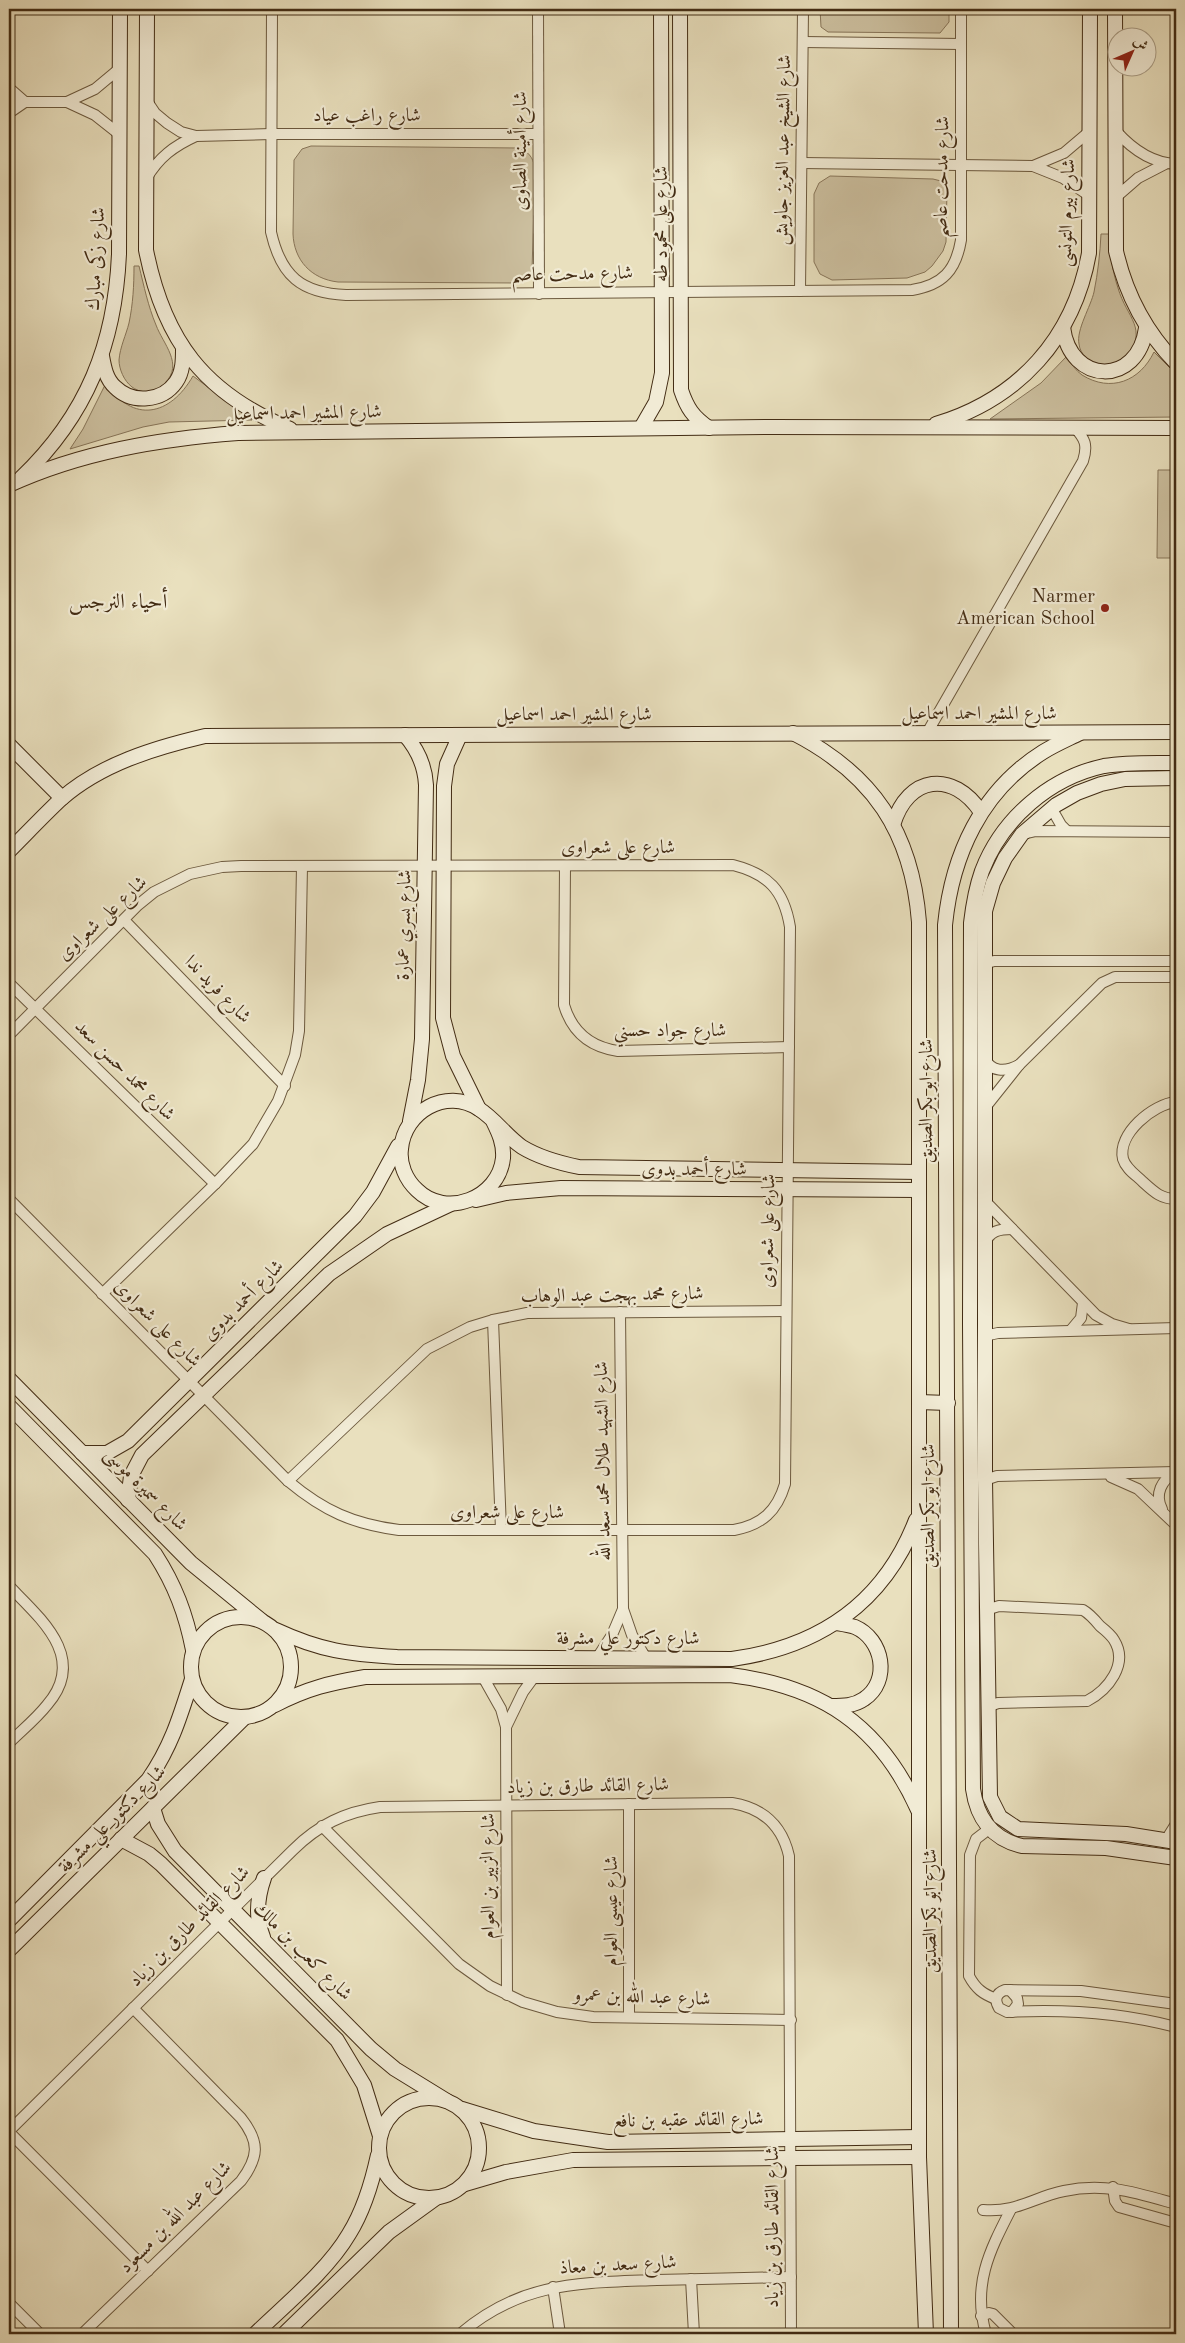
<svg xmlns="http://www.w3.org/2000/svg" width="1185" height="2343" viewBox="0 0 1185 2343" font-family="'Old Standard TT',Amiri,serif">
<rect width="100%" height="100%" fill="#e9e0be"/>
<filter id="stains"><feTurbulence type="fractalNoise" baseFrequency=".004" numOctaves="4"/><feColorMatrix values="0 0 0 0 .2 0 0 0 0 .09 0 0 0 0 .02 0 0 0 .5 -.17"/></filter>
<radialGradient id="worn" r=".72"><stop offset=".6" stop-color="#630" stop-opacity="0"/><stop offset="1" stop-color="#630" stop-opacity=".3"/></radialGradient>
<g fill="#cdc1a1" stroke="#88765a">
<path d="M820 9H949V22L940 33 828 32 821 27Z"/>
<path d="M311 146 518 148C528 151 533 157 535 168L532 271 526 280 515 283 338 282C311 279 294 260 293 234L294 160 302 149Z"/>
<path d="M830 176 933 179 941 181 947 188 946 242 943 251 932 266 925 272 907 278 832 280 820 274 814 262V194L819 183Z"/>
<path d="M1101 234H1109C1110 252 1112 270 1118 288 1127 319 1149 327 1126 360L1098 367C1090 361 1080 355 1079 344 1076 330 1091 306 1094 292 1098 272 1100 254 1101 234Z"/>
<path d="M134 266H139C144 286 148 306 156 325 163 344 184 364 165 383 163 386 160 390 157 391 148 394 139 392 132 387 124 381 119 369 119 360 120 347 126 335 129 323 133 304 134 285 134 266Z"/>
<path d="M1154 352 1176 374V417L990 419 1041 383 1066 357C1071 363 1076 371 1082 375 1111 393 1140 381 1154 352Z"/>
<path d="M193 376 252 420 169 422 143 427 70 449 83 429 106 383C133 424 170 416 193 376Z"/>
<path d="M1158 470H1176V558H1157Z"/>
</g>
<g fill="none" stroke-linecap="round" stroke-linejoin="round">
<g stroke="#6c593e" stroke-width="12">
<g id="street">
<path d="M272 9 271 232C281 276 301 293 346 295L912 290C943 285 956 270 961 240V9"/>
<path d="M538 9 539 294"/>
<path d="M803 42 961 44"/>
<path d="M9 88 25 102 9 113"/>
<path d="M147 101 155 113 167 123 181 132 196 136 271 134H538"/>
<path d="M9 102H67L95 89 119 69"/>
<path d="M67 102 95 115 119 134"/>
<path d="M1116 131C1132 149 1151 163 1176 164"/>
<path d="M802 163 1033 166 1063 178 1090 196"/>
<path d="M1033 166 1064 153 1090 131"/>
<path d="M146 179C159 157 174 146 196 136"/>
<path d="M1115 198 1138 178 1165 164"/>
<path d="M800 291 803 9"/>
<path d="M927 733 1083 461C1088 445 1085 439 1075 428"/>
<path d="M1056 805 1053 811 1061 825 1067 831"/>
<path d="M1023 834 1036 831 1176 832"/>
<path d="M565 866 564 1005C572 1032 590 1047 618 1051L789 1047"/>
<path d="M124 920 285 1086"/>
<path d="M984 964 994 961H1176"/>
<path d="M9 983 215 1184"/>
<path d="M9 1035 138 905 154 892 190 874 222 867 241 866 733 865C768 874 784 890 790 927L785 1484C777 1511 762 1525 734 1530H399C353 1524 324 1511 288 1481L9 1199"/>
<path d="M984 1057C991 1073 1006 1072 1019 1065"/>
<path d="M1176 1102C1153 1104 1117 1134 1123 1159 1126 1169 1136 1175 1143 1182 1154 1192 1161 1199 1176 1199"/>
<path d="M984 1109 1019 1065 1102 983 1115 977H1176"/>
<path d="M984 1200 1096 1315 1112 1324 1129 1329"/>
<path d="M985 1243C990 1231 999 1229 1012 1229"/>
<path d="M102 1294 215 1184 253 1144 278 1101 295 1055 299 1031 302 866"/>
<path d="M620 1312 623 1609 632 1635 646 1658"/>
<path d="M493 1320 501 1530"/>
<path d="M1071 1330 1081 1318 1083 1303"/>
<path d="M984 1336 998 1333 1176 1328"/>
<path d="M1111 1477 1138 1489 1176 1525"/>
<path d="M985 1480 997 1476 1176 1472"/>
<path d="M288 1481 427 1349 470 1327 493 1320 527 1313 786 1311"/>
<path d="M1162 1509C1154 1494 1162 1480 1175 1472"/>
<path d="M9 1586C41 1619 88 1658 47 1705 36 1719 21 1731 9 1743"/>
<path d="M986 1610 999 1606 1083 1610C1090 1614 1095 1620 1100 1626 1105 1630 1111 1635 1114 1640 1129 1664 1108 1690 1087 1701L998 1703 987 1707"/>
<path d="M597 1658 612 1635 623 1609"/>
<path d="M483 1677 501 1709 506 1727 507 1995"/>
<path d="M506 1727 523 1692 534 1677"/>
<path d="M322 1826 459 1964 490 1986 523 2002 557 2012 593 2017 791 2020"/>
<path d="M989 1829 976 1839 970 1855 969 1976C976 1989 983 1994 996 1999"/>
<path d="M1166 1840 1176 1824"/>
<path d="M1010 1990 1017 1998 1018 2004 1012 2012"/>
<path d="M1176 2004 1081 1991 1005 1990C996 1993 994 2000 999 2008L1007 2012C1062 2009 1123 2013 1176 2027"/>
<path d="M629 2017V1804"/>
<path d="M9 2131 293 1850C318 1825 345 1812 380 1807L732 1803C763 1808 782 1825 789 1856L791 2334"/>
<path d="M9 2132 148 2271"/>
<path d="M1113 2187 1115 2201 1119 2207 1176 2223"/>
<path d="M983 2210C1016 2213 1034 2197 1064 2191 1105 2182 1137 2193 1176 2204"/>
<path d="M691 2279 694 2334"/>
<path d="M553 2287 560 2334"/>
<path d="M9 2303 40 2334"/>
<path d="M981 2316 989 2313 993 2314 1013 2334"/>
<path d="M82 2334 241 2181C259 2157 260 2142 241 2118L133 2008"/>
<path d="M460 2334C522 2281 580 2283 657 2280 702 2279 746 2278 791 2277"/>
<path d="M986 2334C972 2285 989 2252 1011 2209"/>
</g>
</g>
<g stroke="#432c14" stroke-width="16">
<g id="secondary">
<path d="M147 9 146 250C164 341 204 393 290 429"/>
<path d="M680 9 681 390C687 408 693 417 709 428"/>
<path d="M1115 9 1116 251C1126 295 1145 331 1176 363"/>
<path d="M1063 327C1070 385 1138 387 1146 328"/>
<path d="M102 356C104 367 106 379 115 387 132 404 162 402 176 382 183 372 183 360 183 349"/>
<path d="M936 424C1019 399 1074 338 1089 253L1090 9"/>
<path d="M641 428 656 402 662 373 661 9"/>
<path d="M21 478C87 415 115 344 119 254L120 9"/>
<path d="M9 485C81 452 159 439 238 433L767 427 1176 428"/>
<path d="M793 733C873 774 912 832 919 922V2157L926 2334"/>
<path d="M405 735C418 750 425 765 426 785L422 1039 418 1080 410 1121"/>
<path d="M460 735 447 764 444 786 443 1018 453 1056 479 1109"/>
<path d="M9 745 62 798"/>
<path d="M1176 763C1152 763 1128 762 1104 766 1049 778 1002 819 982 871 976 888 973 906 971 923L970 1324 973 1789C977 1818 992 1839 1022 1846L1106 1848 1176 1858"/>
<path d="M1176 778 1125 779 1101 784 1077 793 1056 805 1022 834 1005 858 993 883 985 911V1480L990 1797 1000 1817 1018 1829 1126 1834 1176 1842"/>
<path d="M893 825C908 775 953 770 981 812"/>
<path d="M9 851C26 834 43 816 61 799 101 764 154 748 205 736L1176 732"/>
<path d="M493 1121C499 1133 504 1144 503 1158 499 1198 446 1219 417 1190 406 1180 399 1164 401 1149 404 1112 446 1087 479 1109 495 1119 506 1136 522 1147 540 1158 559 1163 579 1167L919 1172"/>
<path d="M476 1200 506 1193 561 1188 919 1190"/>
<path d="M9 1379 191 1563 262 1621"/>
<path d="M919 1402 948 1403"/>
<path d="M9 1406 155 1554C175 1585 186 1614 193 1650"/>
<path d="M82 1453H107L128 1441 355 1216 373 1192 398 1146"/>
<path d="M128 1500 131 1476 142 1455 329 1274 387 1234 451 1204"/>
<circle cx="241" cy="1667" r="50"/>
<path d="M276 1630C321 1651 348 1654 397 1657L732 1659C819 1647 884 1603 916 1520"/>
<path d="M275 1705C308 1688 330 1683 365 1677L730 1675C821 1686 880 1725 918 1810"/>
<path d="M831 1706C843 1706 854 1706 864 1699 891 1681 883 1639 855 1627 849 1625 842 1624 836 1623"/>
<path d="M153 1808 158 1824 175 1851 371 2049 395 2069 447 2101"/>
<path d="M121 1839 149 1854 161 1864 337 2040 364 2085 380 2136"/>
<path d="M920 1903 949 1901"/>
<path d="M9 1920 148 1780C171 1747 180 1717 192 1679"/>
<path d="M263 1937C255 1917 257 1898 264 1878"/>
<path d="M9 1950 245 1717"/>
<circle cx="429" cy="2148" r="50"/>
<path d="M462 2109 534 2131 608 2142 919 2137"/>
<path d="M465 2184 506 2172 573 2160 919 2157"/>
<path d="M255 2334C285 2305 328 2270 349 2234 364 2210 372 2183 378 2155"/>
<path d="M284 2334 389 2232 436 2198"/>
<path d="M951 2334 945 925C952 855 981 791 1043 752 1054 745 1068 739 1080 733"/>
</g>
</g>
<use href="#street" stroke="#f1ebd5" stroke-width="10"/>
<use href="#secondary" stroke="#f1ebd5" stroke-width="14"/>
</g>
<circle fill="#8f2418" stroke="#f1ebd5" stroke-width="2" cx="1105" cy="608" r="5"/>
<g text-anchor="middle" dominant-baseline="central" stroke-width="4.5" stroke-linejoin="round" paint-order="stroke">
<g font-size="19" fill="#432c14" stroke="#f1ebd5">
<text x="367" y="116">شارع راغب عياد</text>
<text transform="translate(784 150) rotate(-89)">شارع الشيخ عبد العزيز جاويش</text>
<text transform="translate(521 151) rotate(-90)">شارع أمينة الصاوى</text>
<text transform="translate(943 177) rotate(-89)">شارع مدحت عاصم</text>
<text transform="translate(1068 213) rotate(-88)">شارع بيرم التونسى</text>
<text transform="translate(662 224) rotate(-90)">شارع على محمود طه</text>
<text transform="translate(97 259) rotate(-87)">شارع زكى مبارك</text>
<text transform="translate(572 275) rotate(-1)">شارع مدحت عاصم</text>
<text transform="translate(304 414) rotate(-1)">شارع المشير احمد اسماعيل</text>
<text x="979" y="714">شارع المشير احمد اسماعيل</text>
<text x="574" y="715">شارع المشير احمد اسماعيل</text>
<text x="618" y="848">شارع على شعراوى</text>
<text transform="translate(103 919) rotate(-43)">شارع على شعراوى</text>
<text transform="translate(405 925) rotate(-89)">شارع يسري عمارة</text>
<text transform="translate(217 990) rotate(46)">شارع فريد ندا</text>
<text x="670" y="1031">شارع جواد حسني</text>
<text transform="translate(124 1071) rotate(45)">شارع محمد حسن سعد</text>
<text transform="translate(927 1101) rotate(-90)">شارع ابو بكر الصديق</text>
<text x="694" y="1170">شارع أحمد بدوى</text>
<text transform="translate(769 1231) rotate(-89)">شارع على شعراوى</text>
<text transform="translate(612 1296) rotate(-1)">شارع محمد بهجت عبد الوهاب</text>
<text transform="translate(244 1301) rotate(-45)">شارع أحمد بدوى</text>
<text transform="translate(157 1324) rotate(45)">شارع على شعراوى</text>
<text transform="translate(604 1461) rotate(-91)">شارع الشهيد طلال محمد سعد الله</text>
<text transform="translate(145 1490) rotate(45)">شارع سميرة موسى</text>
<text transform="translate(929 1506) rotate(-90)">شارع ابو بكر الصديق</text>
<text x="507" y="1513">شارع على شعراوى</text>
<text x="628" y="1639">شارع دكتور علي مشرفة</text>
<text transform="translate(588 1787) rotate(-1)">شارع القائد طارق بن زياد</text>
<text transform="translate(113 1820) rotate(-45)">شارع دكتور علي مشرفة</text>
<text transform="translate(489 1876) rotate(-90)">شارع الزبير بن العوام</text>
<text transform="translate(612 1911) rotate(-90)">شارع عيسى العوام</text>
<text transform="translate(931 1911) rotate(-90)">شارع ابو بكر الصديق</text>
<text transform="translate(190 1927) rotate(-45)">شارع القائد طارق بن زياد</text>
<text transform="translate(302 1952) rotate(45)">شارع كعب بن مالك</text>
<text transform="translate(642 1998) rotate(2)">شارع عبد الله بن عمرو</text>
<text transform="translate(688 2121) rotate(-1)">شارع القائد عقبه بن نافع</text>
<text transform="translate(176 2218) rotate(-45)">شارع عبد الله بن مسعود</text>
<text transform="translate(773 2227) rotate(-90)">شارع القائد طارق بن زياد</text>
<text transform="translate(618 2266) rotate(-3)">شارع سعد بن معاذ</text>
</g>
<g font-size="19" fill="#432c14" stroke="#f1ebd5" text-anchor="end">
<text x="1095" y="597">Narmer<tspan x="1095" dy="22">American School</tspan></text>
</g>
<g font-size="21" fill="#432c14" stroke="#f1ebd5">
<text x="118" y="602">أحياء النرجس</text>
</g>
</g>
<rect width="1185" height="2343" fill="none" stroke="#e9e0be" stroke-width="30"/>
<rect x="10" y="10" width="1165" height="2323" fill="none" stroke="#432c14" stroke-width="2.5"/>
<rect x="15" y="15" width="1155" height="2313" fill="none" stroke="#432c14"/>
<g transform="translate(1132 52) rotate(45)"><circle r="24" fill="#f1ebd5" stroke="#ab9f88"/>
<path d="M0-4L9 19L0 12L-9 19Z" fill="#8f2418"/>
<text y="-8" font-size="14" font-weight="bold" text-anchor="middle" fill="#432c14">ش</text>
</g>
<rect width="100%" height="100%" filter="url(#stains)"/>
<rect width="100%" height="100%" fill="url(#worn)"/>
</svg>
